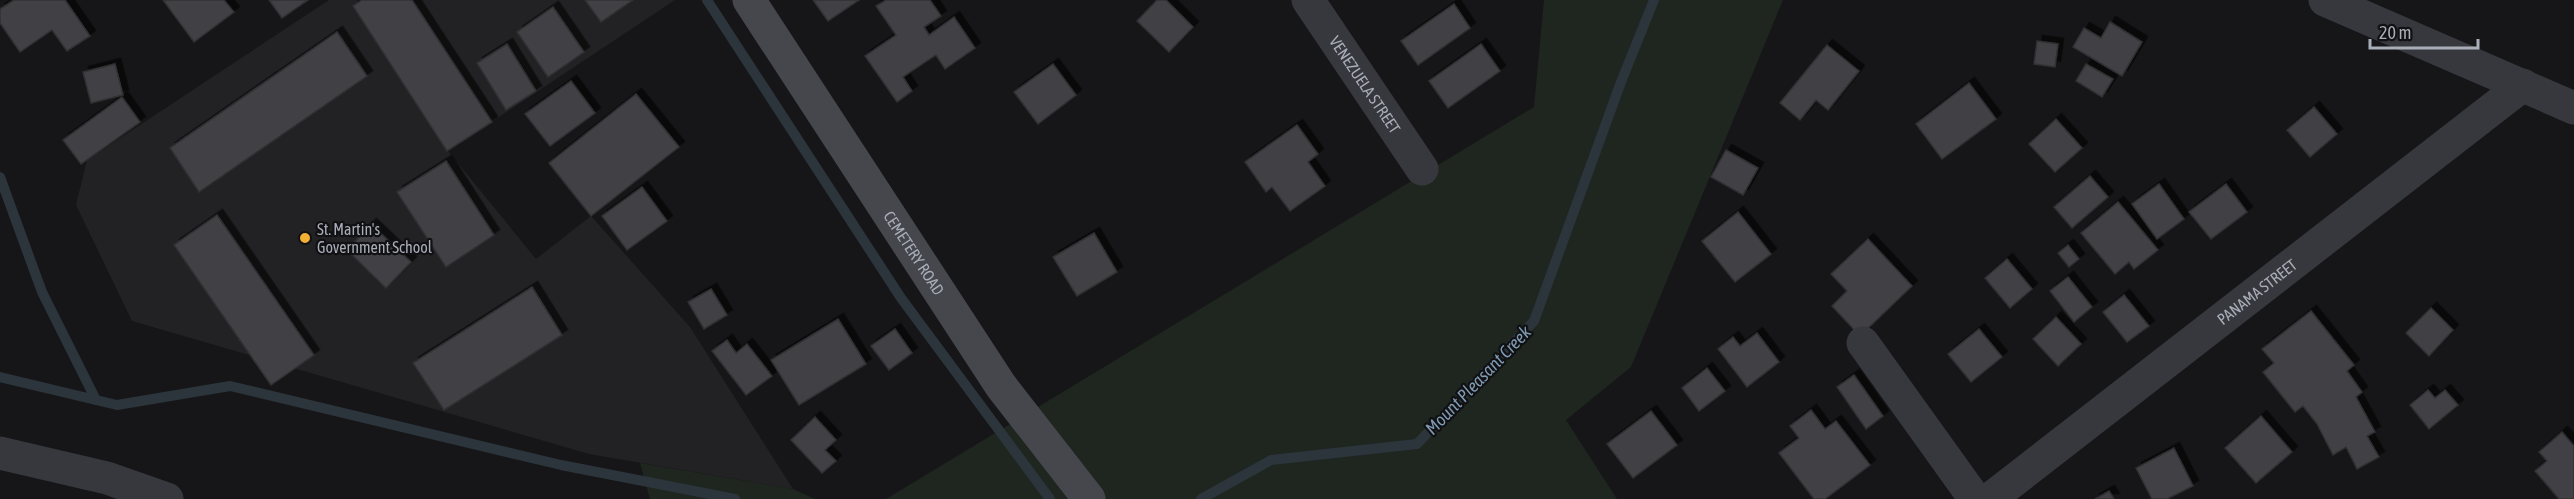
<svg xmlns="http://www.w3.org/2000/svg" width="2574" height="499" viewBox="0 0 2574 499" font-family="'Asap Condensed',sans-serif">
<defs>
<filter id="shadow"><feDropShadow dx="5.5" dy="-5.5" stdDeviation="0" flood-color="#0009"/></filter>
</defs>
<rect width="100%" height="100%" fill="#161618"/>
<path fill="#222225" d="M329 0H675L448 151 536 259 591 216 690 327 793 489 589 454 132 321 76 205 87 160Z"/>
<g fill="#1e261f">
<path d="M1544 0H1783L1631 367 1566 420 1617 499H886L1534 107Z"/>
<path d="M640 463 793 489 815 499H650Z"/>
</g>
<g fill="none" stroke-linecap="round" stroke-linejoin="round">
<g stroke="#2c353c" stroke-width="10">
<path d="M707 0 901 298 1050 499"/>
<path d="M0 177 42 292 96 400"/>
<path d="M0 377 117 405 230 386 561 465 735 499"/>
<path d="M1201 499 1271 460 1417 444 1534 321 1621 82 1654 0"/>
</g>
</g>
<g fill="#404145" stroke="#303034" stroke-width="1.5" filter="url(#shadow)">
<path d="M14 0H65L90 36 67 51 52 30 20 52 0 23V9Z"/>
<path d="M163 0H224L234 12 194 42Z"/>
<path d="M269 0H308L282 18Z"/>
<path d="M362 0H412L492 122 447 151 353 6Z"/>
<path d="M585 0H633L601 22Z"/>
<path d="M813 0H859L828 21Z"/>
<path d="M886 0H930L941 16 924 27 929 35 954 17 975 48 945 69 936 55 903 77 912 91 897 102 865 56 896 35 876 6Z"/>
<path d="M1157 0H1166L1193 27 1169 52 1137 21Z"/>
<path d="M1454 4 1470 28 1418 65 1401 41Z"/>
<path d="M553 7 584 52 548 77 517 32Z"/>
<path d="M2110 22 2142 42 2122 76 2073 47 2084 28 2101 38Z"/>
<path d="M337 32 367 76 199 192 170 148Z"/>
<path d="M2037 41 2058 44 2055 67 2034 64Z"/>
<path d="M507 44 536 91 506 110 477 63Z"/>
<path d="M1481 44 1500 71 1448 108 1429 81Z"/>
<path d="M1827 45 1859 71 1828 110 1816 100 1800 120 1780 103Z"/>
<path d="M115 64 123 95 91 103 83 72Z"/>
<path d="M1053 64 1076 95 1038 124 1014 92Z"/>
<path d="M2086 64 2113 79 2102 97 2076 81Z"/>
<path d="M571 81 595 113 550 146 525 114Z"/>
<path d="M1969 83 1996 119 1942 159 1916 124Z"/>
<path d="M636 94 679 147 591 216 549 163Z"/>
<path d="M122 97 140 122 81 164 63 140Z"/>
<path d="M2314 107 2337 134 2310 157 2287 130Z"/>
<path d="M2056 119 2082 148 2055 172 2029 144Z"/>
<path d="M1297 125 1318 154 1308 162 1325 186 1290 211 1272 187 1266 192 1245 162Z"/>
<path d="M1726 150 1758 168 1743 195 1711 177Z"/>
<path d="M446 161 494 235 446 267 397 192Z"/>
<path d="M2090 176 2108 197 2072 228 2054 207Z"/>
<path d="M2159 184 2184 219 2157 239 2132 204Z"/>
<path d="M2226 184 2247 212 2211 239 2189 212Z"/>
<path d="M642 187 667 221 627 250 602 216Z"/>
<path d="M2118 202 2158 250 2134 269 2129 262 2115 274 2081 233Z"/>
<path d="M1738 212 1771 254 1735 282 1702 241Z"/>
<path d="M217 215 314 355 271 385 174 245Z"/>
<path d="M371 224 411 262 386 288 347 250Z"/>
<path d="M1094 233 1117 272 1077 296 1053 257Z"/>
<path d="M1868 239 1912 286 1860 336 1832 306 1847 291 1831 274Z"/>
<path d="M2068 245 2079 259 2069 267 2058 253Z"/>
<path d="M2007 259 2032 289 2010 308 1985 278Z"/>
<path d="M2068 277 2092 307 2074 322 2050 291Z"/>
<path d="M532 287 562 335 444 410 413 363Z"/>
<path d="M711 289 727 315 704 329 688 302Z"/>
<path d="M2124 295 2149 326 2127 342 2103 312Z"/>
<path d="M2431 308 2453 330 2429 356 2406 333Z"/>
<path d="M2311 311 2354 365 2347 371 2362 392 2356 397 2375 432 2367 436 2379 457 2357 469 2346 447 2333 455 2317 424 2303 406 2295 412 2263 372 2274 363 2262 349Z"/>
<path d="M2056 317 2081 344 2058 366 2033 339Z"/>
<path d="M838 319 866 364 799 405 771 360Z"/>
<path d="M895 329 912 353 889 370 871 346Z"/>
<path d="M1979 329 2002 357 1971 382 1948 354Z"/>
<path d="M1757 333 1779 362 1747 387 1718 349 1733 337 1740 346Z"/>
<path d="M727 340 736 353 747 344 772 376 746 395 712 351Z"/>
<path d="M1707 368 1725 391 1699 411 1682 388Z"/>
<path d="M1854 375 1883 416 1866 429 1837 387Z"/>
<path d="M2428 390 2435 398 2445 390 2458 405 2429 429 2410 405Z"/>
<path d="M1811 410 1825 429 1836 421 1870 465 1825 499H1814L1779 453 1799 438 1790 426Z"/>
<path d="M1651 411 1677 445 1633 478 1607 444Z"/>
<path d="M2261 416 2292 452 2256 483 2225 448Z"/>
<path d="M815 417 836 440 825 450 836 461 822 473 791 440Z"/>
<path d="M2562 432 2574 446V499H2559L2535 471 2547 461 2539 452Z"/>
<path d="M2174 448 2193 486 2167 499H2152L2136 468Z"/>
<path d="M2109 491 2114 499H2095Z"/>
</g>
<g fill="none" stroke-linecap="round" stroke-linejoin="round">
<g stroke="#37383d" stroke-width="33">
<path id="s1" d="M1308 0 1422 169"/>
<path d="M2325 0 2574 108"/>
<path d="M1863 343 1975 499"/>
<path d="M0 453 107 478 167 499"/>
<path id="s2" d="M1990 499 2523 85"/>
</g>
<path stroke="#45474d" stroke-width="33" id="s3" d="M749 0 1001 386 1089 499"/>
</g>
<circle fill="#f2b134" stroke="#111113" stroke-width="2" cx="305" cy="238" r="6"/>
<g text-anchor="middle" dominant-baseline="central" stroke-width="4.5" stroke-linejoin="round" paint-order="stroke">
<g font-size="16" fill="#a8adb8" stroke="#111113">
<text stroke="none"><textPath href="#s1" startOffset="102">VENEZUELA STREET</textPath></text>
<text stroke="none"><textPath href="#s3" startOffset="302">CEMETERY ROAD</textPath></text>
<text stroke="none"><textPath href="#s2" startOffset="338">PANAMA STREET</textPath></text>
</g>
<g font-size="16" fill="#a8adb8" stroke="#111113" text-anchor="start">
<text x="317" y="229">St. Martin's<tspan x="317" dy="18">Government School</tspan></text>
</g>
<g font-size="18" font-style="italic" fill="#7f9bb3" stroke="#111113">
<text transform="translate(1478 380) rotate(-46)">Mount Pleasant Creek</text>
</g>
</g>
<path d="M2370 39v9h108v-9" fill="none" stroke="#a8adb8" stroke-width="3"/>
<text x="2379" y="39" font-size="18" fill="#a8adb8" stroke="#111113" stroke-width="4.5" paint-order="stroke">20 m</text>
</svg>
